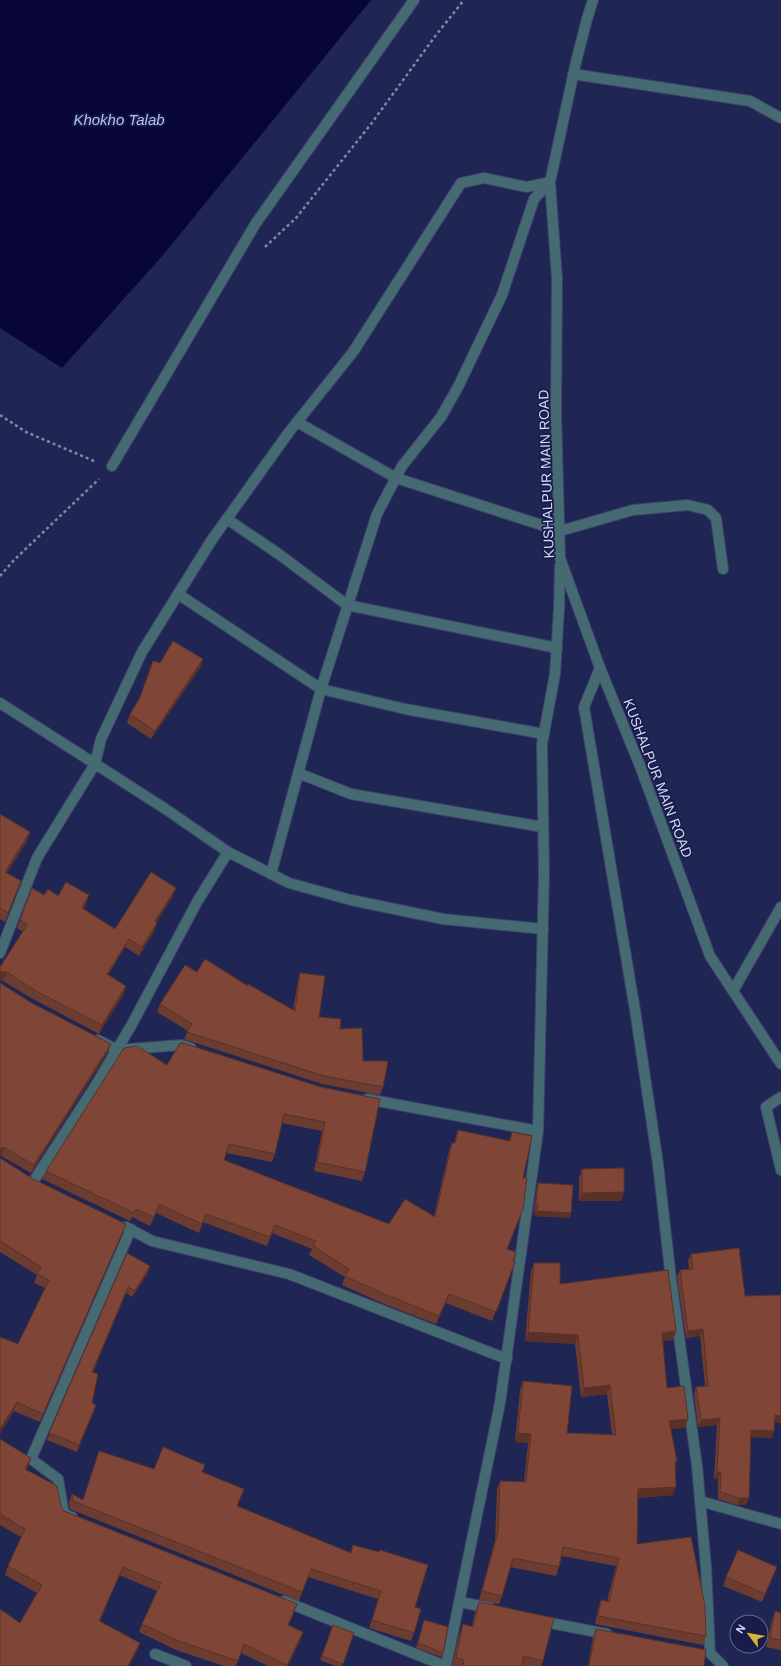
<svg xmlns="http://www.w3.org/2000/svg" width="781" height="1666" viewBox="0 0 781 1666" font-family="Arial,sans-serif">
<rect width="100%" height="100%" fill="#202654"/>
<path fill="#080639" d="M0 0H371L163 255 62 368 0 328Z"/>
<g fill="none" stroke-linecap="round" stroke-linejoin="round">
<g stroke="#3d436e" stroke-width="12">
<g id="minor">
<path d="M593 0 587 19 576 62 550 182 557 279 556 413 560 558 600 668 640 766 710 956 781 1064"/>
<path d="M573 74 750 101 781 118"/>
<path d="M297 422 396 478 560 531 633 510 688 505 708 510 716 518 723 569"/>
<path d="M112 466 256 223 414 0"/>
<path d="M227 519 280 555 347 605 557 648"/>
<path d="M178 594 321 689 405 709 544 734"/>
<path d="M600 668 584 707 635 1010 658 1164 671 1279 697 1466 706 1567 710 1653 723 1666"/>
<path d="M0 703 164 808 228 852 289 883 351 900 443 919 543 929"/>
<path d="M298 773 351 794 543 827"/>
<path d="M271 874 321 689 377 514 402 466 441 417 458 387 502 295 534 199 550 182"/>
<path d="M0 953 37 858 95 764 101 739 142 652 211 541 289 432 353 352 461 183 484 178 527 187 550 182"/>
<path d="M733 991 781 907"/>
<path d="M98 1040 117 1050 181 1045 191 1048"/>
<path d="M781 1097 766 1107 781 1170"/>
<path d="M367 1099 538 1131"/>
<path d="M33 1182 94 1088 131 1026 197 902 228 852"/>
<path d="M126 1227 152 1241 289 1274 507 1359"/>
<path d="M700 1501 781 1524"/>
<path d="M72 1517 64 1514 58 1479 31 1459 131 1229"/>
<path d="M284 1601 445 1666"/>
<path d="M460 1602 490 1608"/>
<path d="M540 1621 607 1634"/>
<path d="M155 1654 186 1666"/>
<path d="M446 1666 500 1403 538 1131 544 874 542 744 555 674 559 609 560 566"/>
</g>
</g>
<g stroke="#8087ac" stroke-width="2.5" stroke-dasharray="3 3" stroke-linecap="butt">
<path d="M265 247 296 218 371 124 436 35 464 0"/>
<path d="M0 415 26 432 94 461"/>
<path d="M0 576 14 560 99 479"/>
</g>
<use href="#minor" stroke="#466a72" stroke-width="10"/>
</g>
<g fill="#6d3c30">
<path d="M203 659 200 668 151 739 127 723 130 714 160 663Z"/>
<path d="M0 814 27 841 7 873 21 881 5 922 0 919Z"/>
<path d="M32 888 44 895H89L84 909 115 929 173 896 156 922 157 923 154 932 139 956 125 947 108 975 126 986 123 995 99 1034 33 999 3 981 0 980 23 932 17 928Z"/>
<path d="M197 972 248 986 293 1010 298 980 300 973 319 1017 340 1029 363 1061 383 1087 380 1095 322 1084 184 1039 188 1031 157 1012 160 1004Z"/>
<path d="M0 983 108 1052 31 1173 1 1156Z"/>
<path d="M167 1065 321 1087 365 1172 362 1181 314 1171 322 1131 282 1123 275 1154 272 1162 226 1153 224 1160 389 1224 434 1216 449 1151 452 1143H454L458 1130 509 1141 512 1132 507 1249 513 1262H515L492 1321 446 1303 436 1324 384 1304 342 1285 345 1277 309 1255 312 1249 272 1233 267 1246 203 1222 199 1233 156 1213 150 1226 132 1217 130 1221 42 1179 46 1171Z"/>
<path d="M0 1158 33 1179 123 1232 40 1422 14 1411 0 1433V1337L18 1344 45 1288 34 1283 37 1275 0 1252Z"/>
<path d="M582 1169 624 1192 621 1201H579V1178Z"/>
<path d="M538 1183 571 1213 570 1218 535 1216 536 1208 533 1216 537 1187Z"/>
<path d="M127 1253 148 1273 132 1297 126 1293 93 1372 92 1403 94 1411 77 1452 47 1440Z"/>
<path d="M691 1254 745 1296 781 1295V1423L775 1422 772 1438 751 1437 746 1505H737L718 1499V1479H714L717 1425 698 1427 694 1394 696 1387 705 1386 700 1336 686 1338 677 1277 680 1270 689 1269 688 1261Z"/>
<path d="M534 1263 560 1284 676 1331 673 1340 662 1341 667 1388 688 1419 685 1428 671 1429 677 1461 675 1465 673 1495 638 1498 637 1544 706 1636 703 1645 595 1624 598 1609 601 1600 607 1601 616 1566 562 1556 559 1567 556 1576 510 1567 502 1596 499 1604 479 1600 495 1540 497 1489 500 1481 524 1482 528 1443 515 1442 520 1390 523 1381 567 1433 612 1434 607 1394 581 1397 575 1344 525 1341 531 1271Z"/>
<path d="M0 1439 28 1467 26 1470 64 1511 294 1613 288 1626 303 1632 300 1641 288 1666H268L241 1653 236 1666H224L176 1650 139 1632 142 1624 157 1591 119 1575 100 1621 140 1643 137 1651 20 1623 37 1593 5 1575 8 1566 21 1537 0 1525Z"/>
<path d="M154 1469 202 1472 238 1507 350 1553 353 1545 415 1607 414 1633 411 1641 369 1628 378 1599 308 1577 299 1601 70 1509 69 1502 72 1494 83 1500Z"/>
<path d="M777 1567 762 1602 723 1586 726 1577Z"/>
<path d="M479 1602 543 1661 541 1666H452L459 1635 463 1624 472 1627 475 1612Z"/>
<path d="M775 1611 781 1613V1650L766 1647 772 1620Z"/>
<path d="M424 1620 443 1653 441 1657 416 1648Z"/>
<path d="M333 1625 354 1633 342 1666H335L320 1660Z"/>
<path d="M596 1629 704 1666H588L593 1637Z"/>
</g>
<g fill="#593127">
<path d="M203 659 200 668 151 739 155 731Z"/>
<path d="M30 832 27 841 2 880 5 872Z"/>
<path d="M176 888 173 896 152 930 155 921Z"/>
<path d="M89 895 86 904 79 917 82 908Z"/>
<path d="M157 923 154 932 139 956 142 947Z"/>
<path d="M129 939 125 947 103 983 107 974Z"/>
<path d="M0 972H7L3 981 0 980Z"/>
<path d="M126 986 123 995 99 1034 102 1025Z"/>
<path d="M111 1044 108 1052 31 1173 34 1165Z"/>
<path d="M4 1147 1 1156H0V1149Z"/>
<path d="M624 1192 621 1201H579L582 1193Z"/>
<path d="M537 1211 571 1213 570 1218 535 1216Z"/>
<path d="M126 1224 123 1232 40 1422 43 1414Z"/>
<path d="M150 1266 148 1273 132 1297 135 1291Z"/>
<path d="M449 1294 446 1303 436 1324 439 1316Z"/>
<path d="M703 1329 700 1336 686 1338 688 1331Z"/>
<path d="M676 1331 673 1340 659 1342 662 1333Z"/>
<path d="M528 1332 578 1335 575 1344 525 1341Z"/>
<path d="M610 1385 607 1394 581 1397 584 1388Z"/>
<path d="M17 1402 14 1411 0 1433V1429Z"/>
<path d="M775 1415 781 1416V1423L773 1422Z"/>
<path d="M720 1418 717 1425 698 1427 701 1420Z"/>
<path d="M688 1419 685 1428 666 1429 669 1421Z"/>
<path d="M751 1430 774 1431 772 1438 749 1437Z"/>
<path d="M518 1433 531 1434 528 1443 515 1442Z"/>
<path d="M31 1458 28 1467 22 1477 25 1469Z"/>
<path d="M717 1472H721L718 1479H714Z"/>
<path d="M676 1487 673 1495 635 1498 638 1489Z"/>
<path d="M739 1498H749L746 1505H737Z"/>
<path d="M303 1632 300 1641 288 1666H287Z"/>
<path d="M140 1643 137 1651 129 1666H128Z"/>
</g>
<g fill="#7f4638" stroke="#593127">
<path d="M173 641 203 659 155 731 130 714 139 700 153 661 160 663Z"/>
<path d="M0 814 30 832 5 872 21 881 8 913 0 908Z"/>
<path d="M151 872 176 888 155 921 157 923 142 947 129 939 107 974 126 986 102 1025 36 991 7 972H0V967L27 925 20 920 32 888 44 895 48 889 58 896 66 882 89 895 82 908 115 929Z"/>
<path d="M205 959 248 986V984L295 1011 300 973 325 976 319 1017 341 1019 340 1029 362 1028 363 1061H388L383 1087 324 1076 187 1032 192 1024 160 1004 185 965 197 972Z"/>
<path d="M0 983 30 1002 111 1044 34 1165 4 1147 0 1149Z"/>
<path d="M180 1043H183L321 1087 380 1099 365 1172 317 1162 325 1122 284 1114 275 1154 229 1144 224 1160 389 1224 405 1199 435 1217 452 1143H455L458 1130 510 1141 512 1132 532 1136 523 1178H527L523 1209 507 1249 516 1252 513 1262H515L496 1312 449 1294 439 1316 387 1295 345 1276 349 1269 313 1246 316 1241 275 1225 270 1237 206 1214 202 1224 159 1204 154 1217 136 1209 134 1213 46 1171 124 1048 137 1046 167 1065Z"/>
<path d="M0 1158 33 1179 126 1224 43 1414 17 1402 0 1429V1337L18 1344 49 1280 37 1274 41 1267 0 1241Z"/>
<path d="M624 1168V1192L582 1193V1169Z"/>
<path d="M538 1183 573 1185 571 1213 537 1211 538 1204 535 1211Z"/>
<path d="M739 1248 745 1296 781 1295V1416L775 1415 774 1431 751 1430 749 1498H739L720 1492 721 1472H717L720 1418 701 1420 696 1387 708 1386 703 1329 688 1331 680 1270 693 1269 691 1254Z"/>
<path d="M127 1253 150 1266 135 1291 128 1287 92 1372 98 1374 92 1403 96 1405 79 1445 49 1433Z"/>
<path d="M534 1263H560V1284L668 1270 676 1331 662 1333 667 1388 684 1386 688 1419 669 1421 677 1461H675L676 1487 638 1489 637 1544 691 1537 705 1606 706 1636 598 1616 601 1600 609 1602 619 1558 563 1547 559 1567 513 1558 502 1596 482 1591 498 1532 500 1481 526 1482 531 1434 518 1433 523 1381 572 1386 567 1433 616 1435 610 1385 584 1388 578 1335 528 1332Z"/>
<path d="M0 1439 31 1458 25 1469 57 1486 61 1507 64 1511 297 1604 288 1625 303 1632 287 1665 244 1644 238 1661 179 1641 142 1624 161 1583 123 1567 99 1621 140 1643 128 1666H0V1609L20 1623 42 1585 8 1566 25 1529 0 1514Z"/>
<path d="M163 1447 205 1465 202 1472 244 1489 237 1506 351 1553 353 1545 379 1552 380 1550 428 1565 415 1607 421 1609 414 1633 372 1620 381 1591 311 1569 302 1592 73 1501 72 1494 83 1500 99 1451 154 1469Z"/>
<path d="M738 1550 777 1567 765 1594 726 1577Z"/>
<path d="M479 1602 554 1618 543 1661 523 1656 522 1666H463L464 1660 456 1658 463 1624 473 1627Z"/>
<path d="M775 1611 781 1613V1640L770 1638Z"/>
<path d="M424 1620 448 1627 443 1653 418 1643Z"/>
<path d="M333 1625 354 1633 343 1664 322 1656Z"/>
<path d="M596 1629 706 1650 704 1666H589Z"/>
</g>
<g text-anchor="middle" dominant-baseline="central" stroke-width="3.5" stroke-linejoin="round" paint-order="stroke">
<g font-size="14" fill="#d4dcf9" stroke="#171c48">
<text transform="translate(546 474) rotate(-92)">KUSHALPUR MAIN ROAD</text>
<text transform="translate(658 778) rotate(69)">KUSHALPUR MAIN ROAD</text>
</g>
<g font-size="15" font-style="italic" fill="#b3bff3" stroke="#171c48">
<text x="119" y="119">Khokho Talab</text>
</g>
</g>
<g transform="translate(749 1634) rotate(302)"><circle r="19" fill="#171c48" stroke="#63698f"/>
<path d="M0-3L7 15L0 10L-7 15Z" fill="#d6b534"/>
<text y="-6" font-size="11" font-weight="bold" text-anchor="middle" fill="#d4dcf9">N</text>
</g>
</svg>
